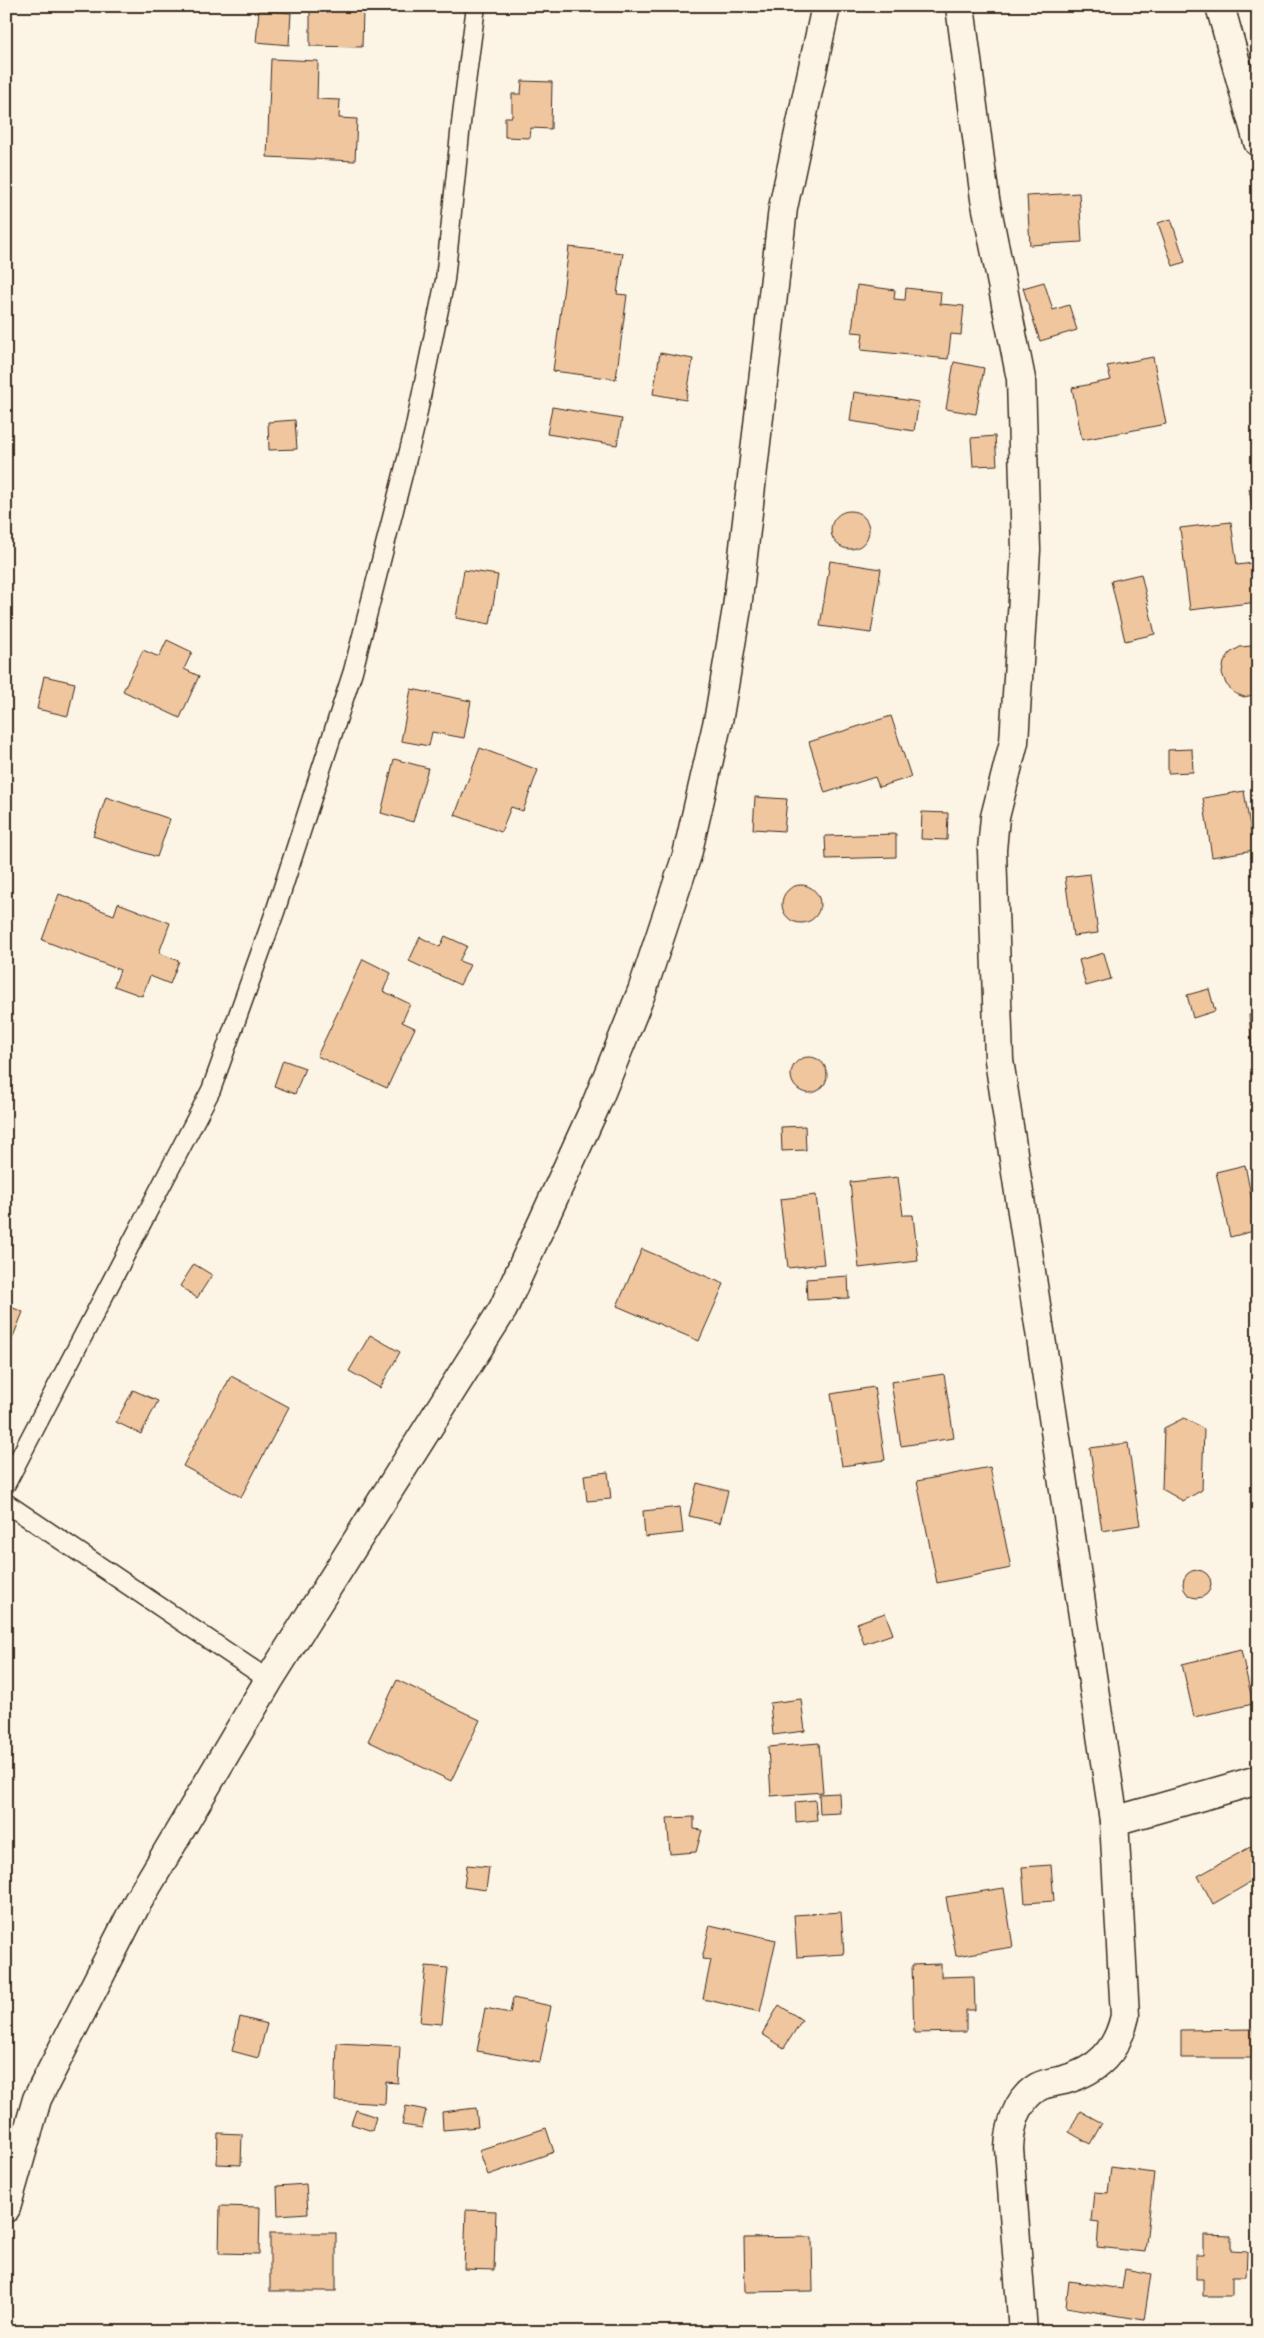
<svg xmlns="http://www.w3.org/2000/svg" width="1264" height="2338" viewBox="0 0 1264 2338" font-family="Dekko,sans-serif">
<rect width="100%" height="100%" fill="#fcf5e5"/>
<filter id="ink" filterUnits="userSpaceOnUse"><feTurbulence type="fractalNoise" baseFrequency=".02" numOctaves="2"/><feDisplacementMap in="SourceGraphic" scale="10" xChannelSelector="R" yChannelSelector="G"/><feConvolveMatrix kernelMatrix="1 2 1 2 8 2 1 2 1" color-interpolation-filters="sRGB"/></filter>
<g filter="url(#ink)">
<g fill="#f0c69f" stroke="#3b2a1e">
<path d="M310 9 363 10 362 47 310 46Z"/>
<path d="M259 10 291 13 289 45 256 42Z"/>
<path d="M271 59 318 61 317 99 340 100 339 118 357 119 355 161 267 157Z"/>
<path d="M522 81 552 82 551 129 531 128 530 138 505 137V117H512V94H521Z"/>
<path d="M1079 193 1082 242 1030 245 1027 196Z"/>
<path d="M1171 219 1185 262 1173 266 1158 223Z"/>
<path d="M569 247 623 253 617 294 627 295 616 379 553 371Z"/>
<path d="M1044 282 1053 310 1069 305 1077 330 1040 341 1023 288Z"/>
<path d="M857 285 895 290 894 299 905 300 906 288 941 292 940 304 964 306 961 335 951 334 948 359 861 350 863 333 852 332Z"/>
<path d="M660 353 693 359 686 400 653 394Z"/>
<path d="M1153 357 1166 424 1082 440 1072 388 1111 380 1107 366Z"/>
<path d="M954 362 984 368 976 414 946 409Z"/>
<path d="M854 392 919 402 914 431 850 421Z"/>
<path d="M552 407 622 419 617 445 547 434Z"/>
<path d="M295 420 297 449 269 450 268 422Z"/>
<path d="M995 436 997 465 973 466 971 438Z"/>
<path d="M1258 488V509L1253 510 1249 489Z"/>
<circle cx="850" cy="530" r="19"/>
<path d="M1231 522 1237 565 1253 563 1258 602 1190 610 1180 528Z"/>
<path d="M830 561 881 569 871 633 820 626Z"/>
<path d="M464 570 498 575 490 624 456 618Z"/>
<path d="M1141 574 1155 634 1125 641 1111 581Z"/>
<path d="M167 640 192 652 184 669 199 676 180 718 123 691 143 650 159 657Z"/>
<path d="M1251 646 1258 649V694L1244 697 1234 693 1226 684 1222 673 1224 662 1230 653 1240 647Z"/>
<path d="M44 676 75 683 68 716 37 709Z"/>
<path d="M411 689 471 701 464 738 432 732 429 746 401 741Z"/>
<path d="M891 716 911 777 879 787 875 777 825 793 809 742Z"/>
<path d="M480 748 538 770 523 811 511 807 501 832 455 815Z"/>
<path d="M1192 749 1193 772 1168 773V750Z"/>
<path d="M394 759 428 768 413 822 381 813Z"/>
<path d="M1244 791 1254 850 1212 857 1203 798Z"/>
<path d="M106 797 170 819 157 857 93 836Z"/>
<path d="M755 797 787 799 784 831 753 829Z"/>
<path d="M922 812 948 813 947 840 921 839Z"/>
<path d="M896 834V857L826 859 825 836Z"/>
<path d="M1090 874 1098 933 1073 936 1065 877Z"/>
<circle cx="801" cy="904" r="19"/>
<path d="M59 894 114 915 118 903 170 923 159 953 179 961 170 984 150 976 142 996 114 986 120 970 42 940Z"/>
<path d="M445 936 467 946 459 961 470 965 460 985 409 961 420 937 440 947Z"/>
<path d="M1104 953 1111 979 1086 986 1079 960Z"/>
<path d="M363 959 391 973 383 991 410 1004 402 1022 415 1028 387 1088 317 1056Z"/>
<path d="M1209 989 1215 1011 1193 1018 1187 995Z"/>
<path d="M1258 1014V1069H1254L1249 1015Z"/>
<circle cx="809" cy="1075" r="18"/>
<path d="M283 1060 305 1068 295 1094 274 1086Z"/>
<path d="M805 1126 806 1150 782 1151 781 1127Z"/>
<path d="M1245 1165 1258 1230 1230 1237 1216 1172Z"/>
<path d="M898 1177 903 1215H913L918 1261 859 1268 850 1182Z"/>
<path d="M816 1195 824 1264 788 1268 780 1199Z"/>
<path d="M642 1249 724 1284 699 1341 617 1306Z"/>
<path d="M194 1264 212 1275 197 1298 180 1286Z"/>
<path d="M848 1276 849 1298 807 1300 806 1279Z"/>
<path d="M6 1305 23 1312 8 1349 6 1348Z"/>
<path d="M370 1335 400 1352 380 1388 349 1371Z"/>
<path d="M944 1374 954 1438 901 1446 891 1382Z"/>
<path d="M231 1376 289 1407 241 1497 183 1466Z"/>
<path d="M874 1387 885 1460 842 1466 831 1394Z"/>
<path d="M133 1390 158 1401 141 1434 116 1422Z"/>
<path d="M1184 1418 1204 1429 1202 1490 1183 1501 1162 1489 1164 1428Z"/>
<path d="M1128 1443 1140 1525 1102 1531 1090 1448Z"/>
<path d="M990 1467 1011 1568 937 1583 917 1481Z"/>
<path d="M608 1472 611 1499 587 1501 584 1475Z"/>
<path d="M697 1483 728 1491 720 1523 689 1516Z"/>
<path d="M680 1507 683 1533 645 1537 643 1511Z"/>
<circle cx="1197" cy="1584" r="14"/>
<path d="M885 1613 893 1634 864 1644 857 1623Z"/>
<path d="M1241 1650 1253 1704 1194 1717 1182 1664Z"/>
<path d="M397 1680 480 1720 451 1781 368 1741Z"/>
<path d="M801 1699 805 1731 773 1735 770 1703Z"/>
<path d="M819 1743 823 1792 771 1796 768 1747Z"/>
<path d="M839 1793 840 1813 820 1814 819 1794Z"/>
<path d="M815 1800 817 1820 796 1822 795 1802Z"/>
<path d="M694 1817V1829L702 1830 696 1852 670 1854 667 1818Z"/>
<path d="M1252 1846 1258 1857V1878L1213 1904 1198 1876Z"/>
<path d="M467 1865 489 1867 486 1890 464 1887Z"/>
<path d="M1051 1865 1054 1901 1025 1903 1022 1867Z"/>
<path d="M1004 1888 1013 1947 956 1956 946 1897Z"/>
<path d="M841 1912 844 1954 797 1957 794 1915Z"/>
<path d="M710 1925 776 1940 760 2012 703 1999 711 1960 702 1959Z"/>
<path d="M941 1964V1977L974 1976 975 2010H966V2032L914 2033 912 1965Z"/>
<path d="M426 1966 448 1968 442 2024 420 2022Z"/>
<path d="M513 1998 551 2006 540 2062 477 2051 485 2008 510 2013Z"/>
<path d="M779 2005 802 2020 784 2048 762 2034Z"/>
<path d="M240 2017 267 2024 258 2058 232 2051Z"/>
<path d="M1255 2029V2058H1181V2030Z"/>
<path d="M337 2043 400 2046 398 2083 386 2082 385 2104 335 2101Z"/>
<path d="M406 2106 426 2110 422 2128 402 2125Z"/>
<path d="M476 2108 478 2127 443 2130 442 2112Z"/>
<path d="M356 2110 376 2117 372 2131 351 2124Z"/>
<path d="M1080 2111 1102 2123 1090 2144 1069 2132Z"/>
<path d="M546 2128 554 2152 488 2175 479 2150Z"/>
<path d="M218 2133 242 2134 241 2165 217 2164Z"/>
<path d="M1111 2167 1154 2173 1145 2252 1097 2247 1099 2222 1091 2221 1094 2192 1108 2193Z"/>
<path d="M306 2184 308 2213 278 2215 277 2186Z"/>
<path d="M220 2206 260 2207 259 2254 219 2253Z"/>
<path d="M466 2210 496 2211 494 2270 464 2269Z"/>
<rect x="270" y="2233" width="66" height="58"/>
<path d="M1204 2235 1231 2236V2251L1247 2252 1246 2277H1232V2296H1203V2279H1196V2255H1204Z"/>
<path d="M812 2237 813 2291 745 2292 744 2238Z"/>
<path d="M1125 2269 1151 2274 1144 2320 1066 2307 1069 2281 1122 2289Z"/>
</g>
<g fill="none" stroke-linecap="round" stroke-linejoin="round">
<g stroke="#3b2a1e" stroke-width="21">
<g id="lane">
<path d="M6 1484 211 1090 275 912 353 671 414 431 445 280 462 114 476 6"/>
<path d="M6 1503 269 1680"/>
</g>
</g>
<g stroke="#3b2a1e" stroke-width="31">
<g id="street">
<path d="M960 6 985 199 1021 379 1026 550 1014 742 995 817 992 850 999 1060 1114 1821 1125 2016C1117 2051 1099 2070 1064 2080 1056 2082 1045 2083 1038 2087 1017 2099 1010 2126 1009 2148L1023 2332"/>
<path d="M1114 1821 1258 1780"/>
<path d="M6 2208 37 2099 137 1903 269 1680 503 1309 595 1107 642 991 687 855 719 716 737 608 783 208 826 6"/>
</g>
</g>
<g stroke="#3b2a1e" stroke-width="31">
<path id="secondary" d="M1220 6 1258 142"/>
</g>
<use href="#lane" stroke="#fcf5e5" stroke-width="18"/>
<use href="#street" stroke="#fcf5e5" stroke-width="28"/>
<use href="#secondary" stroke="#fcf5e5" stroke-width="28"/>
</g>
</g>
<rect width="1264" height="2338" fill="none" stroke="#fcf5e5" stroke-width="25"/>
<rect x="12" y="12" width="1239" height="2313" fill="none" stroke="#3b2a1e" stroke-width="2" filter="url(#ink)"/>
</svg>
